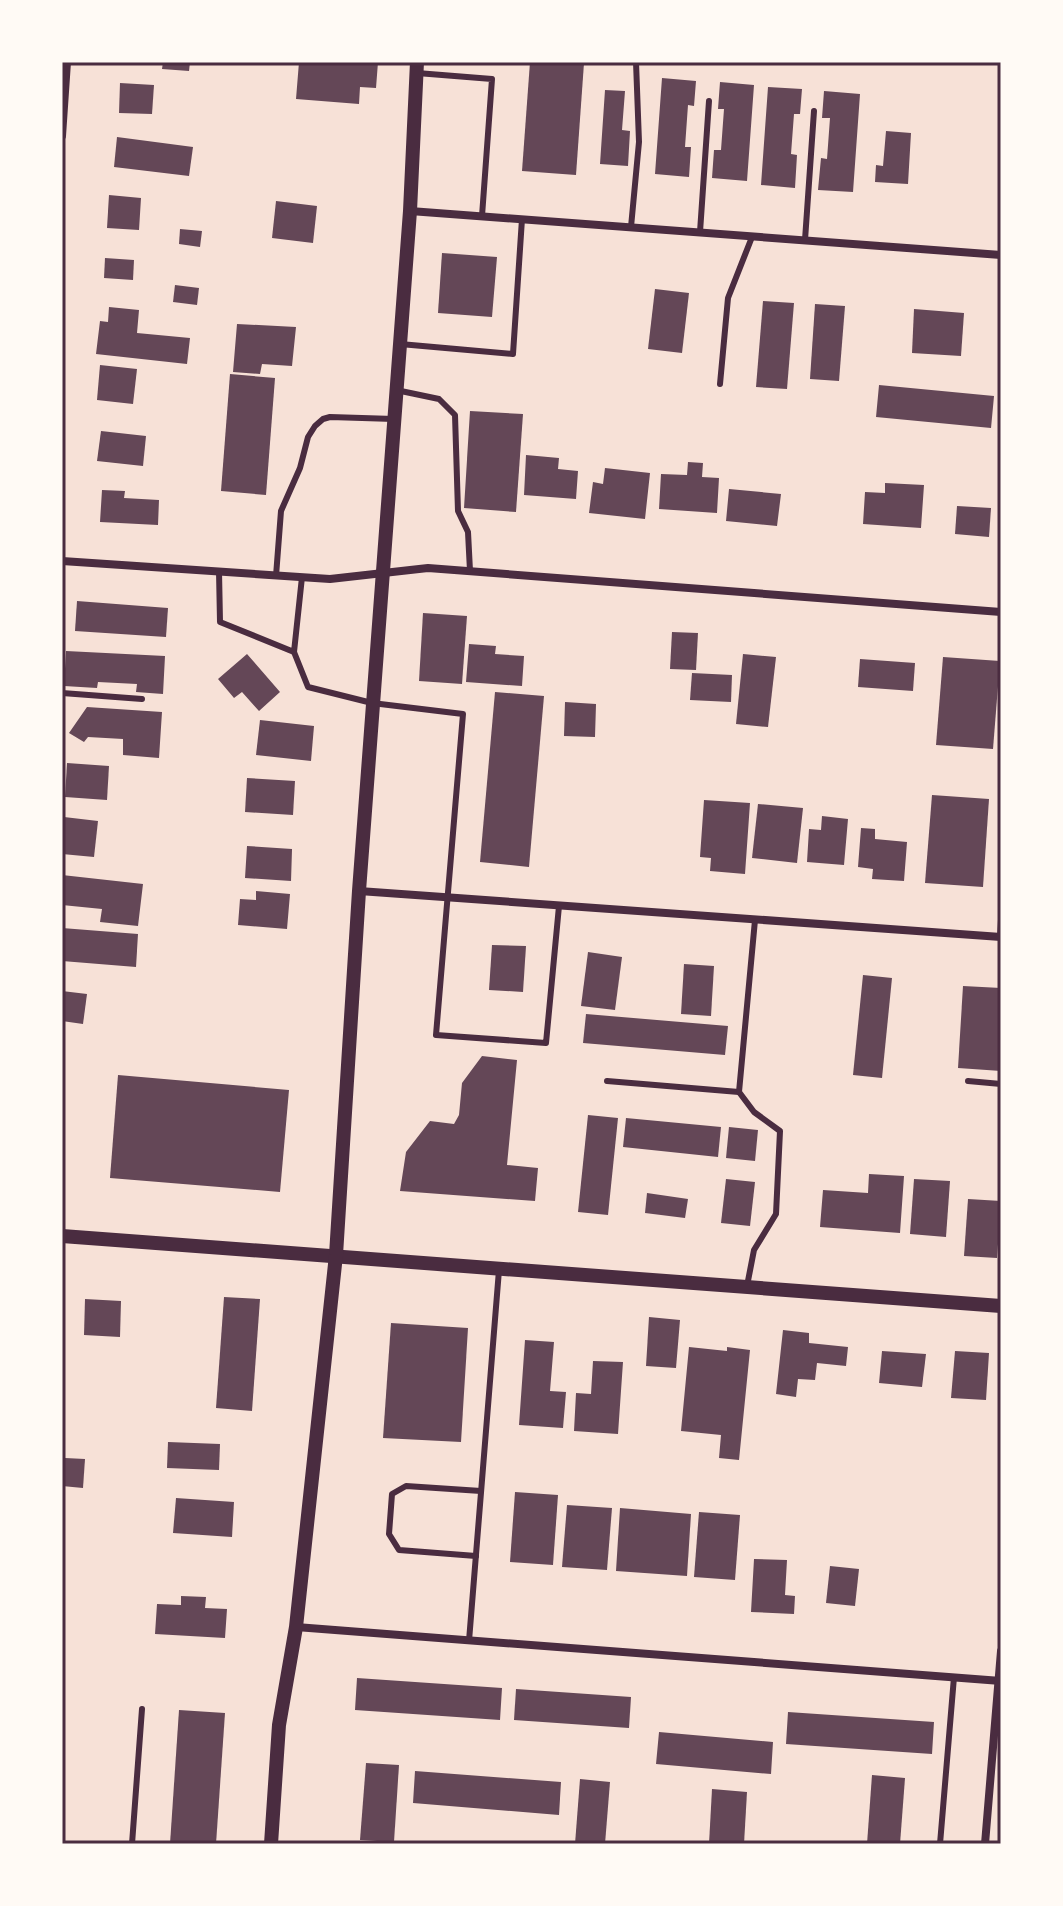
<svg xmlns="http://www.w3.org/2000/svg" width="1063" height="1906" viewBox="0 0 1063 1906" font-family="'Asap Condensed',sans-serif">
<rect width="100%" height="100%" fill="#f7e1d7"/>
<g fill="#644757">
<path d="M163 62H190L189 71 162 69Z"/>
<path d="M299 62H378L376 88 360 87 359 104 296 99Z"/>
<path d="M530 62 584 63 576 175 522 171Z"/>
<path d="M662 78 696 81 694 106 688 105 685 147H691L689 177 655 174Z"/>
<path d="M720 82 754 85 747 181 712 178 714 150H721L724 109H718Z"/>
<path d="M120 83 154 85 152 114 119 113Z"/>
<path d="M768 87 802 89 800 114H794L791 154 797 155 795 188 761 185Z"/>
<path d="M605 90 625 91 622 130 630 131 628 166 600 164Z"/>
<path d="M824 91 860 94 853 192 818 190 821 158 827 159 830 118H822Z"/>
<path d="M886 131 911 133 908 184 875 182 876 165 883 166Z"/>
<path d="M117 137 193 147 189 176 114 167Z"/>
<path d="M109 195 141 198 139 230 107 228Z"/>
<path d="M276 201 317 206 313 243 272 238Z"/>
<path d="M180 229 202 231 200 247 179 244Z"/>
<path d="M442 253 497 257 492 317 438 313Z"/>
<path d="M105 258 134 260 133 280 104 278Z"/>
<path d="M175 285 199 288 197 305 173 302Z"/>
<path d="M655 289 689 293 682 353 648 349Z"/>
<path d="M763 301 794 303 787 389 756 387Z"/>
<path d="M815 304 845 306 839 381 810 379Z"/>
<path d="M109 307 139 310 137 333 190 338 187 364 96 354 100 321 108 322Z"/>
<path d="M914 309 964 313 961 356 912 353Z"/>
<path d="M237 324 296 327 292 366 262 364 260 374 233 372Z"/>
<path d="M100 365 137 369 133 404 97 400Z"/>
<path d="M230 374 275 378 266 495 221 491Z"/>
<path d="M879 385 994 396 991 428 876 417Z"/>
<path d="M470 411 523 414 516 512 464 508Z"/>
<path d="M101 431 146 436 143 466 97 461Z"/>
<path d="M526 455 559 458 558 469 578 471 576 499 524 495Z"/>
<path d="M688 462 703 463 702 477 719 478 717 513 659 509 661 474 687 475Z"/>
<path d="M605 468 650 473 645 519 589 513 593 482 603 484Z"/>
<path d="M885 483 924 485 921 528 863 524 865 492 885 493Z"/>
<path d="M729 489 781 494 777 526 726 521Z"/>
<path d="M102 490 125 491 124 498 159 500 158 525 100 522Z"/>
<path d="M957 506 991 508 989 537 955 534Z"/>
<path d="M77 601 168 608 166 637 75 631Z"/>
<path d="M423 613 467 616 462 684 419 681Z"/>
<path d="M672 632 698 633 696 670 670 669Z"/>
<path d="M469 644 496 646 495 654 524 656 522 686 466 682Z"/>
<path d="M66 651 165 656 163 694 136 692 137 684 98 682 97 688 64 686Z"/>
<path d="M247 654 280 692 259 711 242 692 234 698 218 679Z"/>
<path d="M743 654 776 657 768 727 736 724Z"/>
<path d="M943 657 1000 661 993 749 936 745Z"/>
<path d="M860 659 915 663 913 691 858 687Z"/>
<path d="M692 673 732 675 731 702 690 700Z"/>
<path d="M495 692 544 696 529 867 480 862Z"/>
<path d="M565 702 596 704 595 737 564 736Z"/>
<path d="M87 707 162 712 159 758 123 755V739L88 737 84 742 69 733Z"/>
<path d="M260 720 314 726 311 761 256 755Z"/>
<path d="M67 763 109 766 107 800 65 797Z"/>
<path d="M247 778 295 781 293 815 245 812Z"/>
<path d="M932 795 989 799 983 887 925 883Z"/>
<path d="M704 800 750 803 745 874 710 871 711 858 700 857Z"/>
<path d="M758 804 803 808 797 863 752 858Z"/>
<path d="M822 816 848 819 844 865 807 862 809 829 821 830Z"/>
<path d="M64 817 98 821 94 857 62 854Z"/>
<path d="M861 828 875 829V839L907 842 904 881 872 879 873 869 858 867Z"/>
<path d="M247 846 292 849 291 881 245 878Z"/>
<path d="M62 875 143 884 138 926 100 922 102 909 62 905Z"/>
<path d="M256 891 290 894 287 929 238 925 240 899 256 900Z"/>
<path d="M62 928 138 934 136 967 62 961Z"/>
<path d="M492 945 526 946 523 992 489 990Z"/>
<path d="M588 952 622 957 615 1010 581 1006Z"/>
<path d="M684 964 714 966 711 1016 681 1014Z"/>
<path d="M863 975 892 978 882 1078 853 1075Z"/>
<path d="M963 986 1001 988V1071L958 1068Z"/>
<path d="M62 991 87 994 83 1024 62 1021Z"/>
<path d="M586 1014 728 1026 725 1055 583 1043Z"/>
<path d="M482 1056 517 1060 507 1165 538 1168 535 1201 400 1191 406 1152 430 1121 454 1124 459 1115 462 1083Z"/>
<path d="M118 1075 289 1090 280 1192 110 1178Z"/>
<path d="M588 1115 618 1118 608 1215 578 1212Z"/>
<path d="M626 1118 721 1127 718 1157 623 1147Z"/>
<path d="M729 1127 758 1130 755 1161 726 1158Z"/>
<path d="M869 1174 904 1176 900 1233 820 1227 823 1190 868 1193Z"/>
<path d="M726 1179 755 1182 750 1226 721 1223Z"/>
<path d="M914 1179 950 1181 946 1237 910 1234Z"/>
<path d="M647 1193 688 1199 685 1218 645 1213Z"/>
<path d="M968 1199 1001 1201 997 1258 964 1256Z"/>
<path d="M224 1297 260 1299 252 1411 216 1408Z"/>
<path d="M85 1299 121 1301 120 1337 84 1335Z"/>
<path d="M649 1317 680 1320 676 1368 646 1366Z"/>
<path d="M391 1323 468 1328 461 1442 383 1438Z"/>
<path d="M783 1330 809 1333V1343L848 1347 846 1366 817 1363 815 1380 798 1379 796 1397 776 1394Z"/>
<path d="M525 1340 554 1342 550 1391 566 1392 563 1428 519 1425Z"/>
<path d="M689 1347 727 1351V1347L750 1350 739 1460 719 1458 721 1435 681 1431Z"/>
<path d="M882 1351 926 1354 922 1387 879 1383Z"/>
<path d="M955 1351 989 1353 986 1400 951 1398Z"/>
<path d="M593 1361 623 1362 618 1434 574 1431 576 1393 591 1394Z"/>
<path d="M168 1442 220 1444 219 1470 167 1468Z"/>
<path d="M65 1458 85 1459 83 1488 62 1486Z"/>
<path d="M515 1492 558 1495 553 1565 510 1562Z"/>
<path d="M176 1498 234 1502 232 1537 173 1533Z"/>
<path d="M567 1505 612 1508 607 1570 562 1567Z"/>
<path d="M620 1508 691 1514 687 1576 616 1571Z"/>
<path d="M699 1512 740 1515 735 1580 694 1577Z"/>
<path d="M754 1559 787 1560 785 1595 795 1596 794 1614 751 1612Z"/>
<path d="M830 1566 859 1569 855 1606 826 1603Z"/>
<path d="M181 1596 206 1597 205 1608 227 1609 225 1638 155 1634 157 1604 181 1605Z"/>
<path d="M357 1678 502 1688 500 1720 355 1710Z"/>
<path d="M516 1689 631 1697 629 1728 514 1720Z"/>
<path d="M179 1710 225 1713 216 1844H170Z"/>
<path d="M788 1712 934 1722 932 1754 786 1744Z"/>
<path d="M659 1732 773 1742 771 1774 656 1764Z"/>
<path d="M366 1763 399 1765 394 1842 360 1840Z"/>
<path d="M415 1771 561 1782 559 1815 413 1803Z"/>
<path d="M872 1775 905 1778 900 1844H867Z"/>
<path d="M580 1779 610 1782 605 1844H575Z"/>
<path d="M712 1789 747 1792 744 1844H709Z"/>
</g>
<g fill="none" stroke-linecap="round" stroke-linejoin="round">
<g stroke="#4a2c40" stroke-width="6">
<path d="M417 73 492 79 482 216"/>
<path d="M631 227 639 142 636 62"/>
<path d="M700 232 709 101"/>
<path d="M805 240 814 111"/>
<path d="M400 344 513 354 522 219"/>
<path d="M720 384 728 298 752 237"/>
<path d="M396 390 439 399 455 415 458 511 468 532 470 571"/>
<path d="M219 571 220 622 294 652 302 577"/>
<path d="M276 576 281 511 300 468 308 437 315 426 323 419 330 417 394 419"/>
<path d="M294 652 308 687 372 703 463 714 436 1035 546 1043 559 906"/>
<path d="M62 693 142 699"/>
<path d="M1000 937 1001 920"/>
<path d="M607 1081 739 1092"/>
<path d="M968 1081 1001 1084"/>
<path d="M747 1286 754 1250 776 1214 780 1131 754 1112 739 1092 755 920"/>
<path d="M476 1556 399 1550 389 1534 392 1494 406 1486 481 1491"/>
<path d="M469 1641 499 1270"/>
<path d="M132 1844 142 1709"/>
<path d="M940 1844 954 1677"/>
</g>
<g stroke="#4a2c40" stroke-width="8">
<path d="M62 136 67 62"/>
<path d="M410 211 1001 255"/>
<path d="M62 561 330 579 428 568 1001 612"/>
<path d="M359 891 1001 937"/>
<path d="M296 1627 1001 1681"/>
<path d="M985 1844 1001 1651"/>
</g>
<g stroke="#4a2c40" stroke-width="14">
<path d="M62 1236 1001 1306"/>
<path d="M271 1844 279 1725 296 1627 336 1255 359 891 410 211 417 62"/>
</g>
</g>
<rect width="1063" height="1906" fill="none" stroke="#fffaf5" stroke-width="128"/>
<rect x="64" y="64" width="935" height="1778" fill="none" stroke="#4a2c40" stroke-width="3"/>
</svg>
